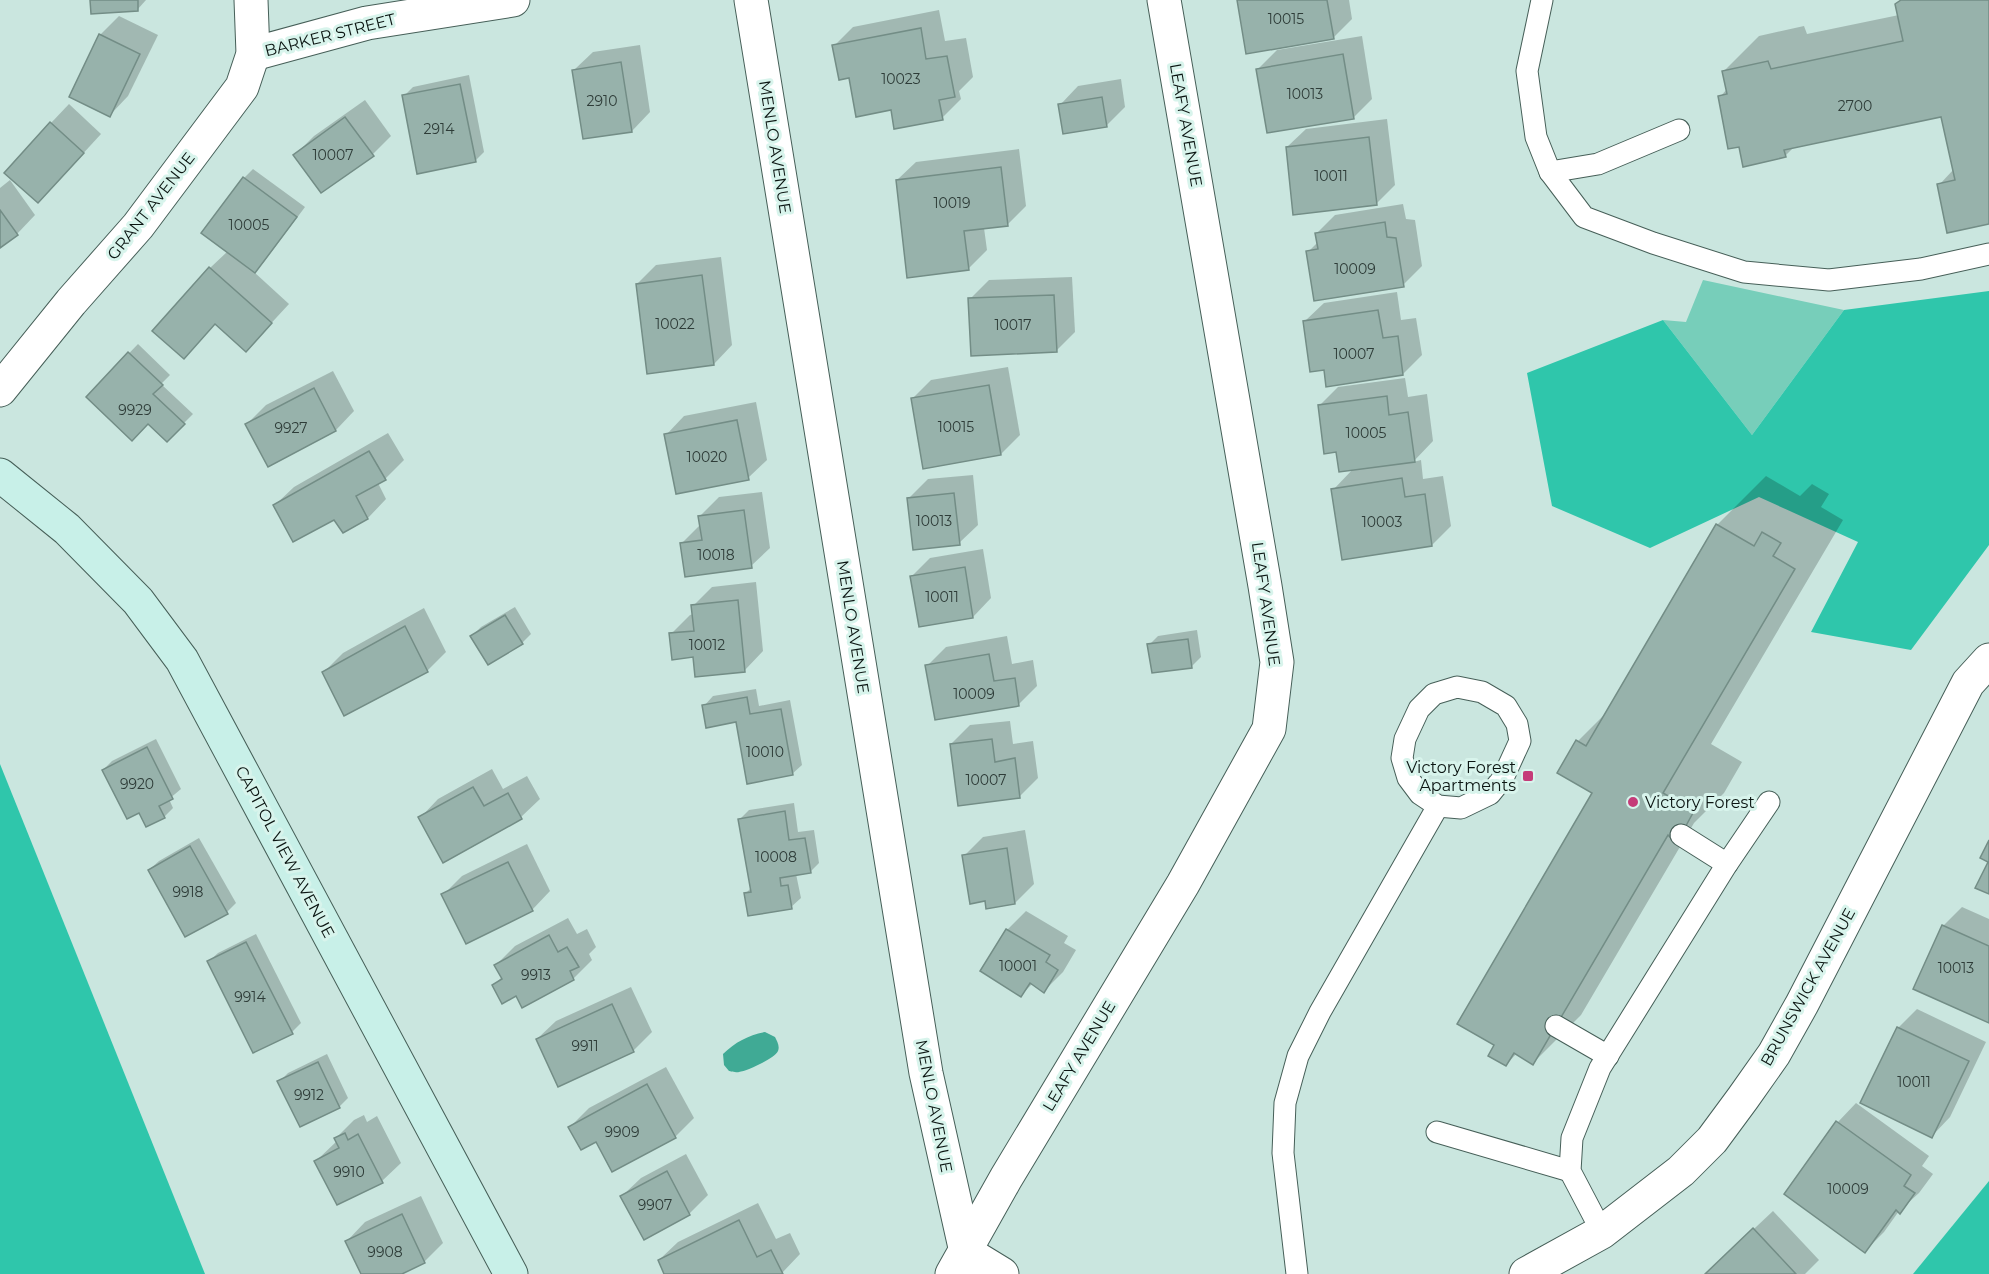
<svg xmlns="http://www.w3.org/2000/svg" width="1989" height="1274" viewBox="0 0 1989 1274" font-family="Montserrat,sans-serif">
<rect width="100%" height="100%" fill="#cae6df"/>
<path fill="#77ceba" d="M1703 280 1844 310 1752 435 1663 320 1686 322Z"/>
<g fill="#2fc6ab">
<path d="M1989 291V545L1911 650 1811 632 1858 542 1759 497 1650 548 1552 506 1527 373 1663 320 1752 435 1844 310Z"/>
<path d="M0 764 205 1274H0Z"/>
<path d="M1989 1181V1274H1913Z"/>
</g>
<path fill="#40aa95" d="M765 1032 775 1037C777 1041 780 1046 778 1051 774 1059 747 1071 739 1072 737 1073 730 1071 729 1071L724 1065 723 1054C735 1042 749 1035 765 1032Z"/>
<g fill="#0003">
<path d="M92 0H146L137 10Z"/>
<path d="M1239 0H1349L1352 19 1333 38Z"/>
<path d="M1901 0H1989V222L1939 185 1954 169 1943 115 1795 146 1785 156 1740 145 1720 97 1727 89 1723 72 1759 36 1804 26 1807 34 1899 15 1897 4Z"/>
<path d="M939 10 945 41 966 38 973 77 959 91 961 99 942 118 892 108 834 46 853 27Z"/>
<path d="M119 16 158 35 128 96 110 115 100 35Z"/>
<path d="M1362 36 1372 99 1353 118 1258 69 1277 50Z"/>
<path d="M640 45 650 112 632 131 574 70 593 52Z"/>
<path d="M469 75 484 152 475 161 404 96 413 87Z"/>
<path d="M1121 79 1125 107 1106 126 1060 105 1078 86Z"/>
<path d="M365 100 391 136 373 154 295 155 314 136Z"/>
<path d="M69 104 101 134 56 183 51 123Z"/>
<path d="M1387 119 1395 185 1376 204 1287 147 1306 129Z"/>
<path d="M1019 149 1026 206 1007 225 984 228 987 250 968 269 897 180 916 162Z"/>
<path d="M253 169 305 207 264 262 254 272 289 304 264 331 216 323 210 268 228 251 244 178Z"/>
<path d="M10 180 35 215 17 234 0 246V188Z"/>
<path d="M1403 204 1406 219 1415 220 1422 266 1403 285 1308 252 1318 242 1316 234 1335 215Z"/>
<path d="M721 257 732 345 714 364 637 284 656 265Z"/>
<path d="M1072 277 1075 332 1056 351 970 299 989 280Z"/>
<path d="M1397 292 1401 320 1416 318 1422 355 1403 374 1325 368 1305 321 1324 303Z"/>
<path d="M138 344 170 375 161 384 193 414 167 440 148 422 88 396Z"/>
<path d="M1008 367 1020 435 1001 454 912 399 931 380Z"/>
<path d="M333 371 354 411 336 430 268 465 247 424 266 405Z"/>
<path d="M1405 378 1408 397 1427 394 1433 441 1413 462 1421 460 1423 479 1443 476 1451 526 1432 545 1333 490 1354 468 1337 451 1319 406 1338 387Z"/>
<path d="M756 402 767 460 748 478 666 435 684 416Z"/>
<path d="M388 433 404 460 385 479 378 483 386 499 368 518H334L275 505 294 487Z"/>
<path d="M973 475 978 525 959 543 909 498 928 479Z"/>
<path d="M1766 476 1800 496 1812 484 1829 494 1821 507 1843 520 1711 744 1742 762 1724 793 1694 823 1581 1015 1533 1063 1517 1053 1506 1065 1594 793 1578 741 1608 711 1717 525Z"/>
<path d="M762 492 770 548 751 566 681 544 701 524 700 516 719 497Z"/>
<path d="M983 549 991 598 973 617 912 576 930 558Z"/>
<path d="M756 582 763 651 745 670 695 656 671 634 690 615 694 614 693 606 712 587Z"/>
<path d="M515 607 531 634 522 643 472 636 481 627Z"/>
<path d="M424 608 446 652 428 670 345 714 324 672 343 653Z"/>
<path d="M1197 630 1201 657 1192 666 1149 645 1158 636Z"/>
<path d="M1007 636 1012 664 1033 660 1037 686 1019 704 927 666 946 647Z"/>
<path d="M756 689 759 706 790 700 802 765 792 774 737 721 704 706 713 696Z"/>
<path d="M1010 721 1013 744 1033 741 1038 778 1019 797 951 744 970 725Z"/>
<path d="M156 739 181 789 169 799 173 808 164 817 140 811 103 770 112 761Z"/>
<path d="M492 769 503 789 527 776 540 799 521 817 420 818 438 799Z"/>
<path d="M794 803 798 832 814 830 819 863 810 872 796 874 801 898 791 907 745 894 751 888 740 819 749 810Z"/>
<path d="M1025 830 1034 884 1015 903 986 900 964 856 983 837Z"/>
<path d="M199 838 236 903 227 912 149 870 159 861Z"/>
<path d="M527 844 550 891 532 910 443 895 462 876Z"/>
<path d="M1962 907 1989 919V1022L1943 926Z"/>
<path d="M1026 911 1068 936 1064 943 1076 950 1063 972 1044 991 1033 983 1021 995 982 971 1007 930Z"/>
<path d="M568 918 577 934 587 929 596 947 589 954 592 960 573 979 517 994 494 985 502 977 496 965 515 946Z"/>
<path d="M256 934 301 1023 292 1032 208 962 218 953Z"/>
<path d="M631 987 652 1032 633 1051 537 1039 556 1021Z"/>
<path d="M1917 1009 1986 1042 1950 1117 1932 1136 1862 1102 1898 1028Z"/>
<path d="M327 1054 348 1098 339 1107 279 1082 288 1073Z"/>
<path d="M666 1067 694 1118 675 1137 596 1140 570 1127 589 1108Z"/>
<path d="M1856 1103 1929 1156 1922 1166 1933 1174 1919 1193 1899 1211 1884 1232 1865 1251 1786 1193 1838 1122Z"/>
<path d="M364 1115 367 1122 377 1116 401 1163 382 1181 316 1161 337 1141 335 1139 354 1120Z"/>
<path d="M686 1154 708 1195 689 1214 622 1196 641 1178Z"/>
<path d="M421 1196 443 1243 424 1262 399 1274H362L347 1241 365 1222Z"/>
<path d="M758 1203 776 1239 790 1233 800 1254 782 1273 779 1274H666L659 1260 678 1242Z"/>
<path d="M1773 1211 1819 1260 1805 1274H1706Z"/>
</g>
<g fill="#97b2ab" stroke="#738d86" stroke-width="1.5">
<path d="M90 0H138V11L91 14Z"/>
<path d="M1237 0H1327L1334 39 1246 54Z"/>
<path d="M1901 0H1989V224L1947 233 1937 184 1955 180 1941 117 1784 150 1786 157 1743 167 1739 147 1728 149 1718 96 1727 94 1722 71 1768 61 1771 69 1903 41 1895 4Z"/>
<path d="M921 28 926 59 947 56 955 97 939 100 943 120 894 129 891 110 856 117 849 78 839 80 832 45Z"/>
<path d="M99 34 140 54 110 117 69 97Z"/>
<path d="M1343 54 1354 119 1267 133 1256 69Z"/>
<path d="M621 62 632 132 583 139 572 70Z"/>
<path d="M460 84 476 162 417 174 402 95Z"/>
<path d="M1102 97 1107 127 1063 134 1058 104Z"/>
<path d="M345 117 374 156 321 193 293 155Z"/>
<path d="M50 122 84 153 38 203 4 173Z"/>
<path d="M1369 137 1377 205 1293 215 1286 147Z"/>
<path d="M1001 167 1008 226 964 231 969 270 907 278 896 180Z"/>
<path d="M243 177 297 217 255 273 201 233Z"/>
<path d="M0 210 18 235 0 248Z"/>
<path d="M1385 222 1387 237 1396 238 1404 287 1314 301 1306 251 1318 249 1315 233Z"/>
<path d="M209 267 272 323 246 352 215 324 184 359 152 331Z"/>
<path d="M702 275 714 365 647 374 636 284Z"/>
<path d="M1054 295 1057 352 971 356 968 298Z"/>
<path d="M1378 310 1383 338 1398 336 1403 375 1326 387 1324 370 1310 372 1303 321Z"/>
<path d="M128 352 163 385 153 394 185 424 167 442 148 424 132 441 86 397Z"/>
<path d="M989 385 1001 455 923 469 911 398Z"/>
<path d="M314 388 336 431 268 467 245 424Z"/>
<path d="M1387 396 1389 415 1408 412 1415 462 1339 472 1336 452 1324 454 1318 405Z"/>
<path d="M737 420 749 480 676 494 664 434Z"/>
<path d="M369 451 386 480 356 496 368 519 343 533 334 520 293 542 273 505Z"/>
<path d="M1402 478 1405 497 1425 494 1432 546 1342 560 1331 489Z"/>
<path d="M954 493 960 545 913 550 907 498Z"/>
<path d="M744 510 752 568 685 577 680 543 702 540 698 516Z"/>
<path d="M1716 524 1754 546 1762 532 1781 543 1773 556 1795 569 1663 793 1694 811 1676 844 1668 835 1533 1065 1514 1053 1506 1066 1488 1056 1494 1045 1457 1024 1592 793 1557 773 1576 740 1586 746Z"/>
<path d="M965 567 973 618 919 627 910 576Z"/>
<path d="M738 600 745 672 695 677 693 657 672 660 669 633 694 631 691 605Z"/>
<path d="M505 615 523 644 488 665 470 636Z"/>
<path d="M405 626 428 672 344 716 322 672Z"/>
<path d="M1188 639 1192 668 1152 673 1147 644Z"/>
<path d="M989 654 994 681 1015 678 1019 706 935 720 925 665Z"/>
<path d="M747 697 750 714 781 709 793 775 747 784 736 722 706 728 702 705Z"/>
<path d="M992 739 995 762 1015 758 1020 798 958 806 950 744Z"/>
<path d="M147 747 173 799 159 806 165 818 146 827 139 813 127 819 102 770Z"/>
<path d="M473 787 484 806 508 793 522 819 443 863 418 817Z"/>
<path d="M785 811 789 840 805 838 811 873 780 878 781 886 788 885 792 909 748 916 744 893 751 892 738 819Z"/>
<path d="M1989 840V894L1975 888 1988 862 1980 858Z"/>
<path d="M190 846 228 914 185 937 148 870Z"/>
<path d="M1007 848 1015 904 986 909 985 901 970 904 962 855Z"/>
<path d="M508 862 533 911 466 944 441 894Z"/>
<path d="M1942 925 1989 946V1023L1913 989Z"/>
<path d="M1006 929 1050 955 1046 962 1058 970 1044 993 1030 983 1021 997 980 971Z"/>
<path d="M549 935 558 952 567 947 579 967 570 971 574 980 522 1008 516 996 502 1004 492 985 502 979 494 965Z"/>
<path d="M246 942 293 1034 253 1053 207 961Z"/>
<path d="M612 1004 634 1052 558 1087 536 1039Z"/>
<path d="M1897 1027 1969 1061 1932 1138 1860 1103Z"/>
<path d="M318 1062 340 1108 300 1127 277 1081Z"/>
<path d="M647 1084 676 1138 612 1172 596 1142 581 1150 568 1127Z"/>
<path d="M1836 1121 1911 1175 1904 1186 1915 1193 1900 1214 1896 1210 1865 1253 1784 1194Z"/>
<path d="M345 1133 348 1140 358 1134 383 1183 337 1205 314 1161 339 1148 334 1138Z"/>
<path d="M667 1171 690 1215 644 1240 620 1196Z"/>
<path d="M402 1214 425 1263 402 1274H361L345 1241Z"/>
<path d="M739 1220 757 1257 771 1250 783 1274H664L658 1260Z"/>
<path d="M1753 1228 1796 1274H1705Z"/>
</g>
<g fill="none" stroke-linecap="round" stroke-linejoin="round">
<g stroke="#465f58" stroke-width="23">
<g id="service">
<path d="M1542 0 1527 71 1536 137 1550 172 1584 217 1653 243 1744 272 1829 280 1921 269 1989 254"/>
<path d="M1550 172 1598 164 1679 130"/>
<path d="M1457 687 1482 692 1506 706 1517 724 1520 741 1503 778 1490 794 1461 808 1438 806 1420 794 1408 778 1402 758 1405 739 1419 709 1434 694Z"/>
<path d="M1681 835 1727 864"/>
<path d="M1556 1026 1608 1056"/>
<path d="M1437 1132 1570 1171"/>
<path d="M1602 1232 1570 1171 1572 1138 1600 1068 1727 864 1769 802"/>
<path d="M1297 1274 1283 1153 1285 1103 1298 1056 1320 1012 1438 806"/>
</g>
</g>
<g stroke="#465f58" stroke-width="35">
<g id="minor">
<path d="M751 0 926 1073 966 1252"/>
<path d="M253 54 367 23 513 0"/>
<path d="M0 390 71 302 138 226 242 87 253 54 251 0"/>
<path d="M966 1252 1002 1274"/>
<path d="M952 1274 1006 1178 1183 884 1269 729 1277 662 1265 586 1164 0"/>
<path d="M1526 1274 1602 1232 1681 1171 1712 1140 1743 1098 1774 1054 1802 1004 1968 683 1989 660"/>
</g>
</g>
<g stroke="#465f58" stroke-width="35">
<path id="secondary" d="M0 475 67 529 138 601 182 660 511 1274"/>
</g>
<use href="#service" stroke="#fff" stroke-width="21"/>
<use href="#minor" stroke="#fff" stroke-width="33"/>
<use href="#secondary" stroke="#c8f0e8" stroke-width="33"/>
</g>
<g fill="#c53c79" stroke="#d8f4ec" stroke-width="2">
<rect x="1522" y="770" width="12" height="12" rx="3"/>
<circle cx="1633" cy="802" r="6"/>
</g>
<g text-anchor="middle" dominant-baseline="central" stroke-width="6" stroke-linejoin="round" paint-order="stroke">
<g font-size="14" fill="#2e3c38">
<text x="1286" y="19">10015</text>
<text x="901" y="79">10023</text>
<text x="1305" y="94">10013</text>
<text x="602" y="101">2910</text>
<text x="1855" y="106">2700</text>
<text x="439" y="129">2914</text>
<text x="333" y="155">10007</text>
<text x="1331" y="176">10011</text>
<text x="952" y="203">10019</text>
<text x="249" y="225">10005</text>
<text x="1355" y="269">10009</text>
<text x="675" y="324">10022</text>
<text x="1013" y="325">10017</text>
<text x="1354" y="354">10007</text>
<text x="135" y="410">9929</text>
<text x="956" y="427">10015</text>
<text x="291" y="428">9927</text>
<text x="1366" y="433">10005</text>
<text x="707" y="457">10020</text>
<text x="934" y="521">10013</text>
<text x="1382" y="522">10003</text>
<text x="716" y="555">10018</text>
<text x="942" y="597">10011</text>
<text x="707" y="645">10012</text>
<text x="974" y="694">10009</text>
<text x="765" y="752">10010</text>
<text x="986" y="780">10007</text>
<text x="137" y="784">9920</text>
<text x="776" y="857">10008</text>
<text x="188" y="892">9918</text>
<text x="1018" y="966">10001</text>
<text x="1956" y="968">10013</text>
<text x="536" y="975">9913</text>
<text x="250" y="997">9914</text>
<text x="585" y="1046">9911</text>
<text x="1914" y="1082">10011</text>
<text x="309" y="1095">9912</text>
<text x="622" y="1132">9909</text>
<text x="349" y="1172">9910</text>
<text x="1848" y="1189">10009</text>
<text x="655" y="1205">9907</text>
<text x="385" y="1252">9908</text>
</g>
<g font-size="16" fill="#0b1512" stroke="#d8f4ec">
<text transform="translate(330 35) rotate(-14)">BARKER STREET</text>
<text transform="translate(1186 125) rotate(80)">LEAFY AVENUE</text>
<text transform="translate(775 147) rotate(81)">MENLO AVENUE</text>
<text transform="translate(151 206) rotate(-52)">GRANT AVENUE</text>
<text transform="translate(1266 604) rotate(82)">LEAFY AVENUE</text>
<text transform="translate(853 627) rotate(81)">MENLO AVENUE</text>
<text transform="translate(285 852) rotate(62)">CAPITOL VIEW AVENUE</text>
<text transform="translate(1808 987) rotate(-61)">BRUNSWICK AVENUE</text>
<text transform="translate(1079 1056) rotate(-59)">LEAFY AVENUE</text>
<text transform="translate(934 1106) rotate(79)">MENLO AVENUE</text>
</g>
<g font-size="16" fill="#0b1512" stroke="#d8f4ec" text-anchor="end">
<text x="1516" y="767">Victory Forest<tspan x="1516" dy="18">Apartments</tspan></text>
<text x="1645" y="802" text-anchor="start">Victory Forest</text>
</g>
</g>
</svg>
